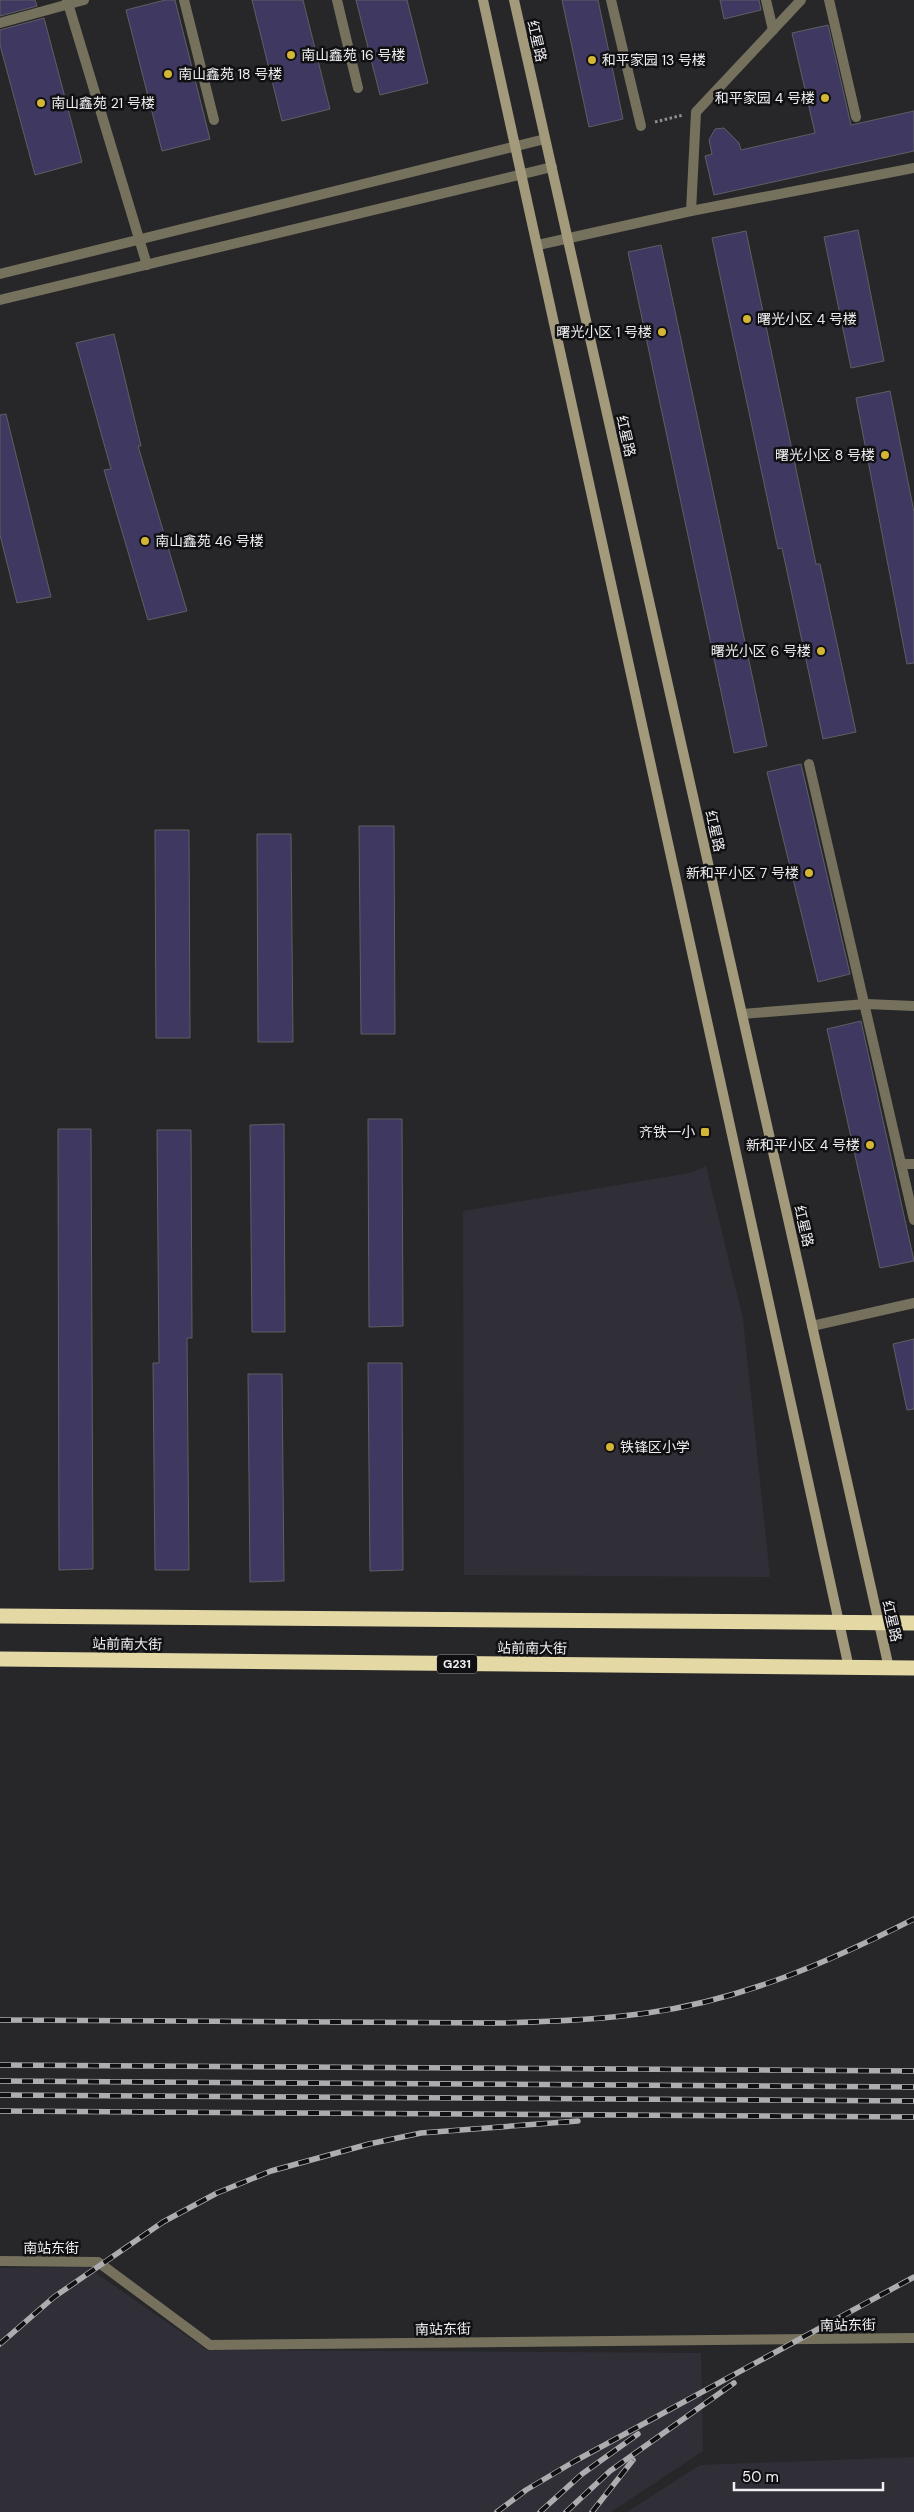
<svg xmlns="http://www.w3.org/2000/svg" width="914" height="2512" viewBox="0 0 914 2512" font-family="'DM Sans','Noto Sans SC',sans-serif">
<rect width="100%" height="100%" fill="#27272a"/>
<g fill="#302f38">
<path d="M706 1166 743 1319 770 1577 464 1575 463 1211 690 1173Z"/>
<path d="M87 2267 207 2350 701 2353 703 2451 611 2512H0V2268Z"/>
<path d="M914 2457V2512H627L700 2465Z"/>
</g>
<g fill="#3f3961" stroke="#5f5e62">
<path d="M0 0H35L37 6 0 16Z"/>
<path d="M165 0H175L210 139 162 151 126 10Z"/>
<path d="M252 0H303L330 109 282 121Z"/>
<path d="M356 0H407L428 83 380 95Z"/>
<path d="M562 0H598L623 119 589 127Z"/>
<path d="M720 0H759L761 10 724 19Z"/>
<path d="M44 18 82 162 35 175 0 45V30Z"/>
<path d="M828 25 851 125 914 111V151L714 195 705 156 712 154 709 140 715 129 724 128 739 143 741 150 815 133 792 33Z"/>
<path d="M858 230 884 361 851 368 824 237Z"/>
<path d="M746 231 816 564H820L856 732 823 739 782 548 778 549 712 238Z"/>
<path d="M661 245 767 746 734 753 628 252Z"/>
<path d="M114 334 141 446H138L187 611 148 620 104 470 111 469 76 343Z"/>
<path d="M890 391 914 512V663L907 664 856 398Z"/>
<path d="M6 414 51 597 17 603 0 535V415Z"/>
<path d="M801 764 850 974 818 982 767 772Z"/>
<path d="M359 826H394L395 1034H361Z"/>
<path d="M155 830H189L190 1038H156Z"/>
<path d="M257 834H291L293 1042H258Z"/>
<path d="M861 1021 914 1261 880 1268 827 1029Z"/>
<path d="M368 1119H402L403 1326 369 1327Z"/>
<path d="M284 1124 285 1332H252L250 1125Z"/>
<path d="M58 1129H91L93 1569 59 1570Z"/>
<path d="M157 1130H191L192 1338H187L189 1570H155L153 1363H159Z"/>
<path d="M914 1339V1409L907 1410 893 1344Z"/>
<path d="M368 1363H402L403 1570 370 1571Z"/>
<path d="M248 1374H282L284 1581 250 1582Z"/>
</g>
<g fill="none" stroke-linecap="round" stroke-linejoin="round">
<path stroke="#909093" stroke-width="3" stroke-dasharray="2.5 2.5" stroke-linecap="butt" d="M655 122 683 115"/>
<g stroke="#76715d" stroke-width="10">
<path d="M67 0 147 265"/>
<path d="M184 0 214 120"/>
<path d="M337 0 358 88"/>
<path d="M611 0 641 126"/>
<path d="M766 0 773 30"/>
<path d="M829 0 856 117"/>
<path d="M0 23 84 0"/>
<path d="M691 211 914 168"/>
<path d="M538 245 691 211 696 112 801 0"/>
<path d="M0 274 545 139"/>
<path d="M0 300 552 167"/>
<path d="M809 764 914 1220"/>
<path d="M742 1014 866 1004 914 1006"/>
<path d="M901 1164H914"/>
<path d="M812 1326 914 1303"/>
<path d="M0 2261 98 2262 210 2345 914 2338"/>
</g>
<g stroke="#a29a7a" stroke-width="10">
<path d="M483 0 849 1668"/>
<path d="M514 0 889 1668"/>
</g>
<g stroke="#e4d8a5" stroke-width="15">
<path d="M0 1616 914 1623"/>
<path d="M0 1659 914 1668"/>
</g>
<g stroke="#adadaf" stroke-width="5.5">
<g id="rail">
<path d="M0 2020 496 2023C546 2022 597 2020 647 2013 742 2000 829 1962 914 1919"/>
<path d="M0 2065 914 2071"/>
<path d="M0 2081 914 2087"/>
<path d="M0 2095 914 2101"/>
<path d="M0 2111 914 2117"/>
<path d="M0 2344 54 2297 163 2222 217 2193 271 2171 369 2144 421 2133 578 2121"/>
<path d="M497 2512 526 2490 575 2461 914 2277"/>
<path d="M540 2512 582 2474 638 2434"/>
<path d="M566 2512 610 2471 734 2383"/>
<path d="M592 2512 633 2460"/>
</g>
</g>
<use href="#rail" stroke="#101012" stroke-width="4" stroke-dasharray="11" stroke-linecap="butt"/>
</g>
<g fill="#d3b635" stroke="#101012" stroke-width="2">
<circle cx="291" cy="55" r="5"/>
<circle cx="592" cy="60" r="5"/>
<circle cx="168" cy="74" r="5"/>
<circle cx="825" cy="98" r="5"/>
<circle cx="41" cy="103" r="5"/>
<circle cx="747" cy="319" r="5"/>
<circle cx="662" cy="332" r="5"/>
<circle cx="885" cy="455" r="5"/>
<circle cx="145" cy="541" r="5"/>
<circle cx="821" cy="651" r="5"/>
<circle cx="809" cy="873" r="5"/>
<rect x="700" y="1127" width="10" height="10" rx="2.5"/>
<circle cx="870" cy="1145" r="5"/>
<circle cx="610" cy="1447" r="5"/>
</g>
<g text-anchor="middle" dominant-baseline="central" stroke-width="5" stroke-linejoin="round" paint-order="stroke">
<rect fill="#101012" stroke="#acacae" stroke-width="1" x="437" y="1654.5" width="40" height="19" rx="4"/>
<g font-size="12" font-weight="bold" fill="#efeff1">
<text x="457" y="1664">G231</text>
</g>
<g font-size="14" fill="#efeff1" stroke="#101012">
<text transform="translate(537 41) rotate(77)">红星路</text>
<text transform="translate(626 436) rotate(77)">红星路</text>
<text transform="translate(715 831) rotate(77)">红星路</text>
<text transform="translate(804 1226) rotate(77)">红星路</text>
<text transform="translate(892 1621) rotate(77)">红星路</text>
<text transform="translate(127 1644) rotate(1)">站前南大街</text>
<text transform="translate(532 1648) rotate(1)">站前南大街</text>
<text x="51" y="2248">南站东街</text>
<text transform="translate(848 2325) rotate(-1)">南站东街</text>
<text transform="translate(443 2329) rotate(-1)">南站东街</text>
</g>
<g font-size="14" fill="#efeff1" stroke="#101012" text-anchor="start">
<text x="301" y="55">南山鑫苑 16 号楼</text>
<text x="602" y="60">和平家园 13 号楼</text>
<text x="178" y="74">南山鑫苑 18 号楼</text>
<text x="815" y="98" text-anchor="end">和平家园 4 号楼</text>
<text x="51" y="103">南山鑫苑 21 号楼</text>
<text x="757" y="319">曙光小区 4 号楼</text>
<text x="652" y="332" text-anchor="end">曙光小区 1 号楼</text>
<text x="875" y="455" text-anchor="end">曙光小区 8 号楼</text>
<text x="155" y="541">南山鑫苑 46 号楼</text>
<text x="811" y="651" text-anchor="end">曙光小区 6 号楼</text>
<text x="799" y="873" text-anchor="end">新和平小区 7 号楼</text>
<text x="695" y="1132" text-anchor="end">齐铁一小</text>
<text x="860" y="1145" text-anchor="end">新和平小区 4 号楼</text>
<text x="620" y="1447">铁锋区小学</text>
</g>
</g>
<path d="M734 2482v8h149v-8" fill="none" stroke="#efeff1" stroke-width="2.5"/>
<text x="742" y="2482" font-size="15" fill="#efeff1" stroke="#101012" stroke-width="4" paint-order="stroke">50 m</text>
</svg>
